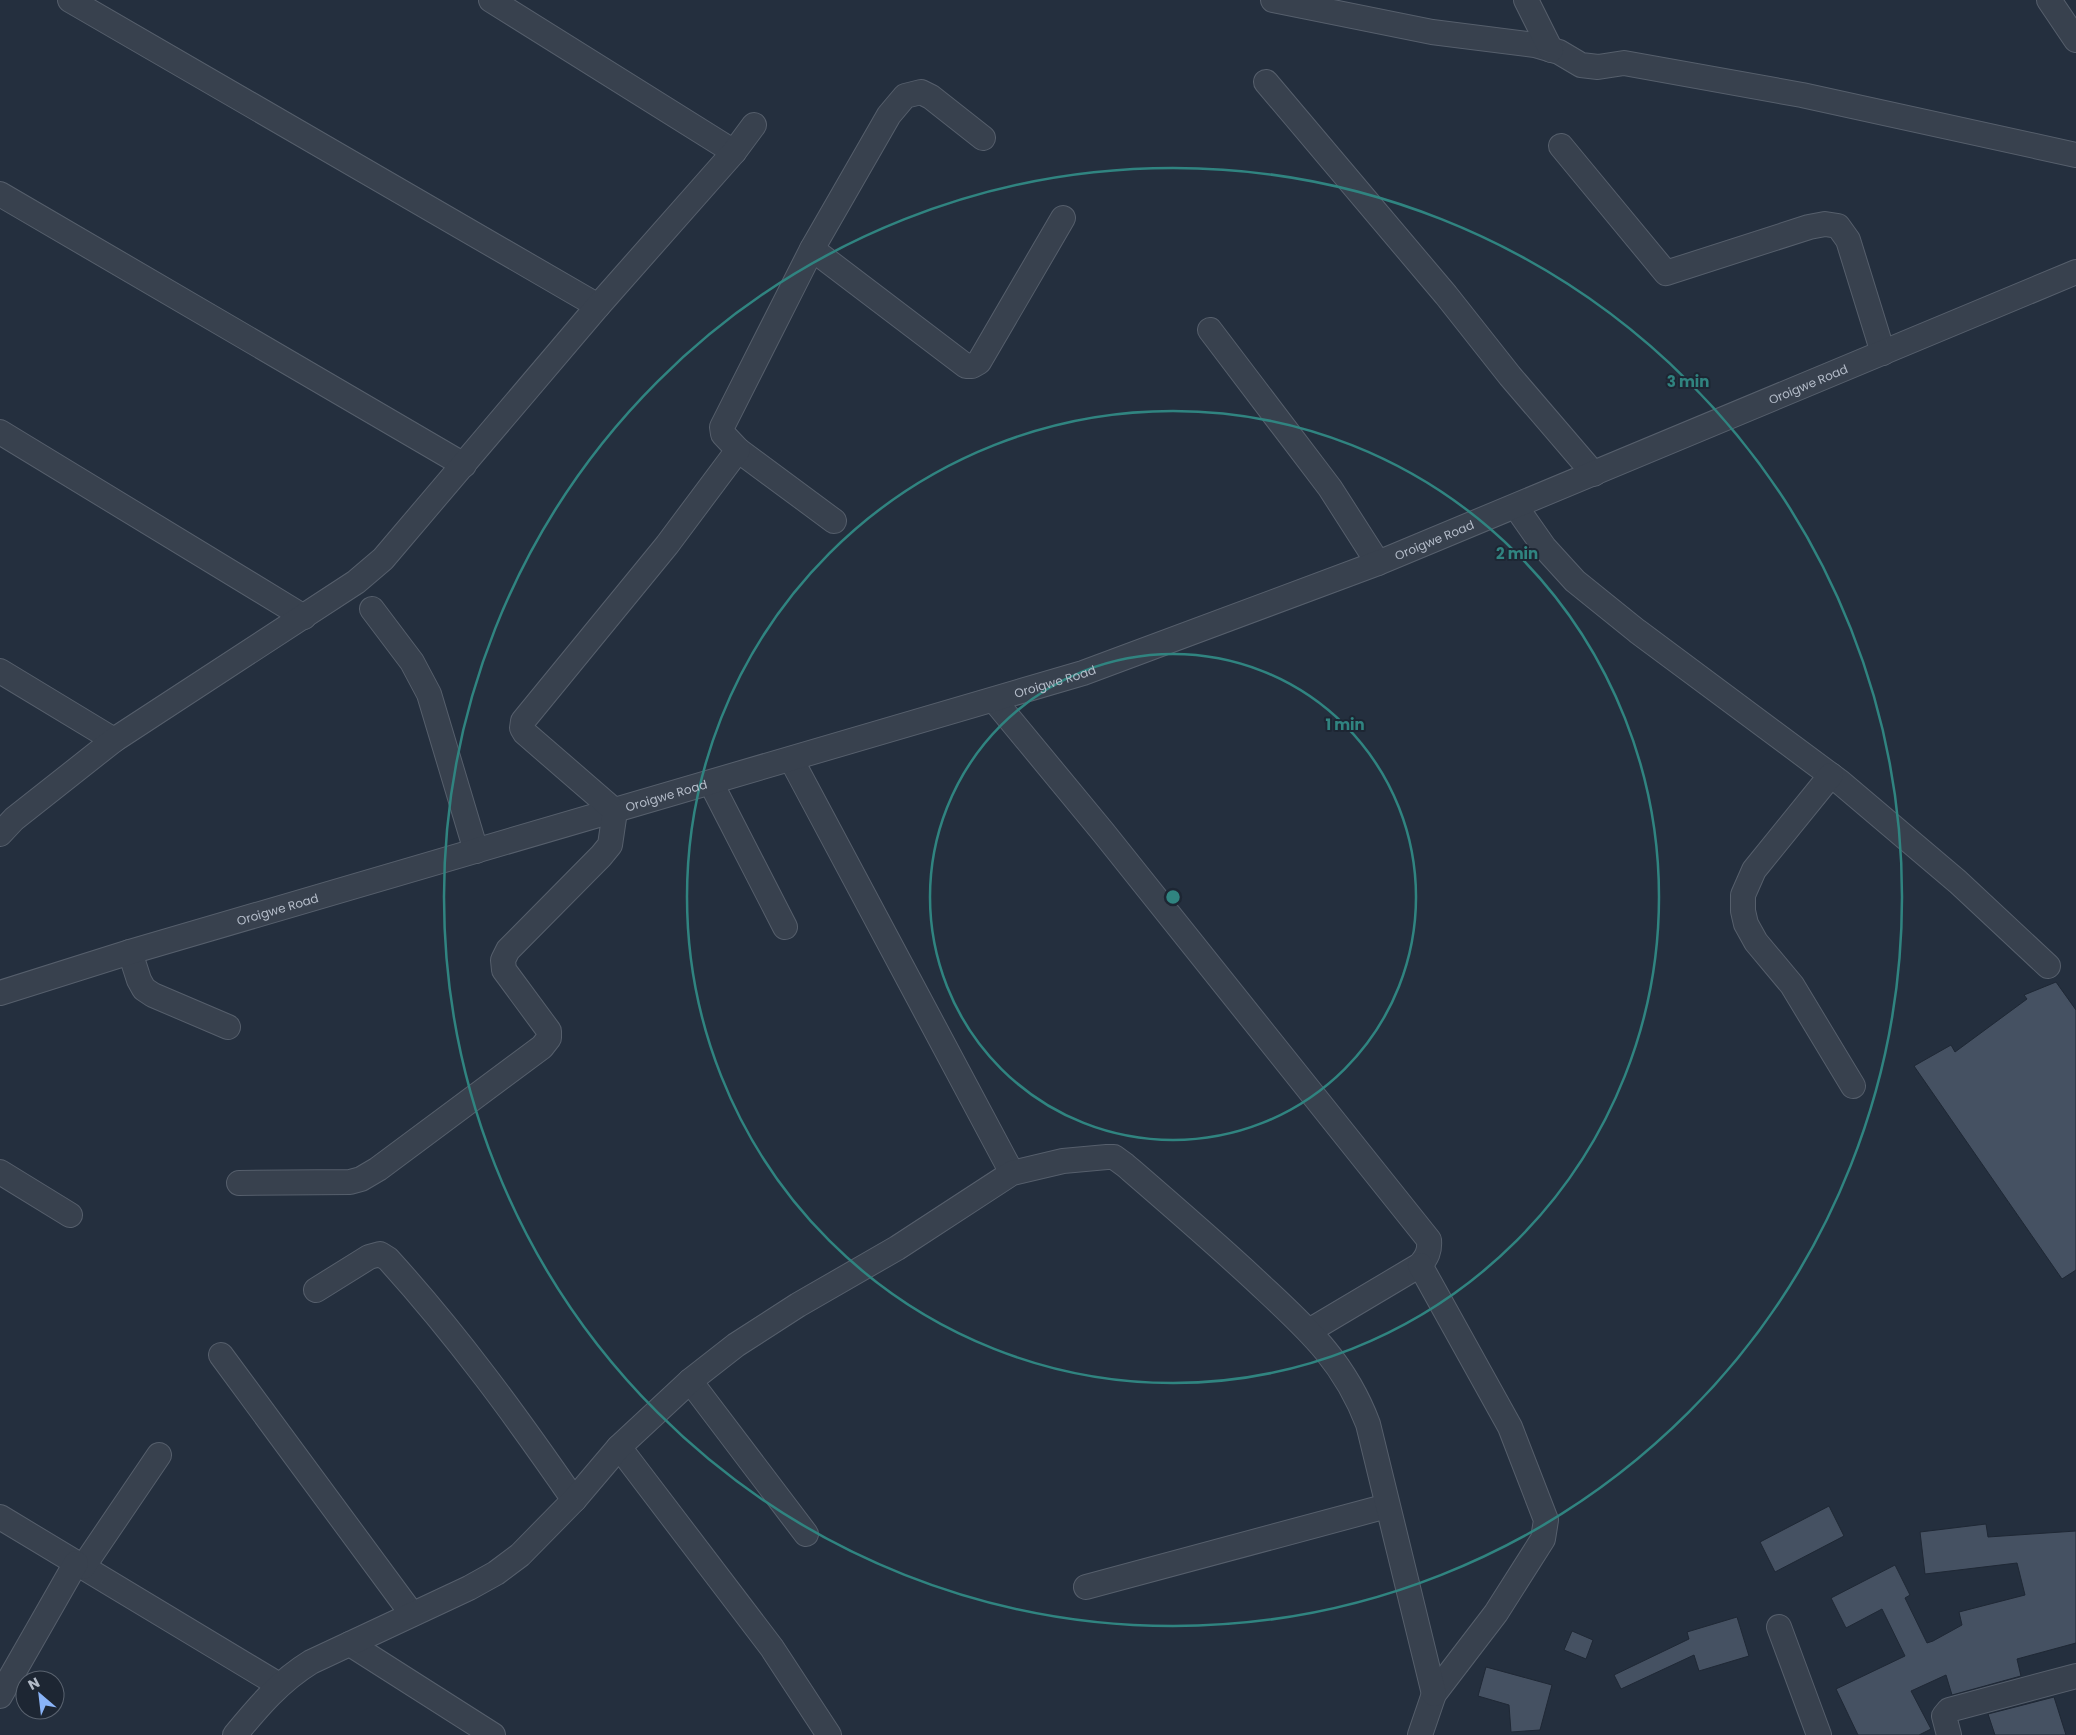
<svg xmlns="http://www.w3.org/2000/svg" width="2076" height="1735" viewBox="0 0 2076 1735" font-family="Poppins,sans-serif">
<rect width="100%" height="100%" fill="#242f3e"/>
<g fill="#455162" stroke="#1f2835">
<path d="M2056 982 2076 1010V1270L2062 1279 1914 1066 1951 1045 1955 1052 2027 999 2024 995Z"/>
<path d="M1829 1506 1844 1536 1775 1572 1760 1542Z"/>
<path d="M1986 1524 1988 1537 2076 1531V1643L2017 1659 2021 1676 1952 1695 1946 1675 1911 1691 1931 1729 1919 1735H1858L1836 1689 1905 1656 1882 1609 1846 1628 1831 1598 1895 1565 1910 1595 1905 1598 1927 1643 1933 1641 1962 1625 1959 1612 2025 1595 2017 1563 1925 1574 1920 1532Z"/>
<path d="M1737 1617 1749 1656 1699 1671 1694 1655 1621 1689 1614 1675 1689 1639 1687 1632Z"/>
<path d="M1572 1631 1593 1640 1586 1659 1564 1650Z"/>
<path d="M1486 1667 1552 1685 1540 1730 1511 1732 1509 1705 1478 1696Z"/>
<path d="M2054 1697 2066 1735H1995L1988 1714Z"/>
</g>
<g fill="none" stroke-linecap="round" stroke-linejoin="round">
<g stroke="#565f6c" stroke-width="26">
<g id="minor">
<path d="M70 0 598 306"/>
<path d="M491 0 734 152"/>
<path d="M1273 0 1432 32 1535 45 1559 52 1581 65 1598 67 1624 63 1802 95 2076 155"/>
<path d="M1526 0 1551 50"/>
<path d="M2049 0 2076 40"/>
<path d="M1266 82 1446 295 1510 376 1594 474"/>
<path d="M1561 146 1666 273 1809 227 1825 224 1838 226 1848 240 1883 353"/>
<path d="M0 194 464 465"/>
<path d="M812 249 966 366H972L979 362 1063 218"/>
<path d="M1210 330 1330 488 1378 563"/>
<path d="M0 432 304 617"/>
<path d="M738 450 834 521"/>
<path d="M1516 507 1544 547 1575 581 1637 631 1840 782 1958 882 2048 966"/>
<path d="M372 609 412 662 429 694 476 851"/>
<path d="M0 671 114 740"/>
<path d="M994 700 1103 832 1429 1240C1430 1251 1427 1257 1420 1265L1309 1331"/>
<path d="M791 759 1012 1173"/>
<path d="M1831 775 1754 870 1743 895V911L1746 924 1756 942 1792 985 1853 1086"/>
<path d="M711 783 785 927"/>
<path d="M0 834 14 819 114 740 356 582 383 559 598 306 734 152 754 125"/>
<path d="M130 952 139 980 144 989 153 995 228 1027"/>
<path id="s1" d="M0 993 130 952 1083 673 1378 563 2076 272"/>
<path d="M0 1172 70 1215"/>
<path d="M239 1183 350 1182 361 1179 378 1169 542 1047 549 1038V1031L504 970 503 960 508 950 601 856 610 845 615 811 525 733 522 728 523 721 667 545 738 450 723 434 722 427 812 249 889 115 905 96 921 92 931 97 983 138"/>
<path d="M1420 1265 1510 1427 1546 1520 1543 1539 1496 1613 1434 1694 1420 1735"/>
<path d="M316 1290 369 1257 380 1254 388 1259C457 1335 516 1416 574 1500"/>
<path d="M221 1355 412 1614"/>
<path d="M690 1381 806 1534"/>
<path d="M619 1447 772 1648 829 1735"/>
<path d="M0 1517 279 1685"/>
<path d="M83 1567 159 1455"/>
<path d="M1086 1587 1387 1506"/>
<path d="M1779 1627 1819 1735"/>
<path d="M350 1644 493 1735"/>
<path d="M0 1696 76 1563"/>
<path d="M235 1735C258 1707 280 1681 311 1662L469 1588 496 1573 520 1555 574 1500 619 1447 690 1381 736 1345 798 1305 897 1248 1012 1173 1063 1161 1107 1157H1114L1125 1165C1169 1203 1212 1240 1254 1279 1304 1326 1343 1358 1368 1424L1434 1694"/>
<path d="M1949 1735 1944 1716 1949 1710 2076 1676"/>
</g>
</g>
<use href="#minor" stroke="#38414e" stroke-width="24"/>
</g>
<g fill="none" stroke="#308480" stroke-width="2.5">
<circle cx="1173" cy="897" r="243"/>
<circle cx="1173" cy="897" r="486"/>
<circle cx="1173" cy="897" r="729"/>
</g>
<g text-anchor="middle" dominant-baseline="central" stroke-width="4" stroke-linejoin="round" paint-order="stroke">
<g font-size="12" fill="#b4bcc9" stroke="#1d2633">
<text stroke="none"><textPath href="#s1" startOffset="1910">Oroigwe Road</textPath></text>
<text stroke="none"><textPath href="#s1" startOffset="1505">Oroigwe Road</textPath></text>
<text stroke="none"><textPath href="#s1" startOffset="1100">Oroigwe Road</textPath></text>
<text stroke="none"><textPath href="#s1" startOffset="695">Oroigwe Road</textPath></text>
<text stroke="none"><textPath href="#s1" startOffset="290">Oroigwe Road</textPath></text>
</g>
</g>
<circle cx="1173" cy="897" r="8" fill="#308480" stroke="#1d2633" stroke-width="2.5"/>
<g font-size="15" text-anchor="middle" font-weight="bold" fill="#308480" stroke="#1d2633" stroke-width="4" stroke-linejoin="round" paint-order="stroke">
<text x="1688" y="387">3 min</text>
<text x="1517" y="559">2 min</text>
<text x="1345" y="730">1 min</text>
</g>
<g transform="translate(40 1695) rotate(332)"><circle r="24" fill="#1d2633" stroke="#59626f"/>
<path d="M0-4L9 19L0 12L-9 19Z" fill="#8ab4f8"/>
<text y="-8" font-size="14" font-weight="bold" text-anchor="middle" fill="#b4bcc9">N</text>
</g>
</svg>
